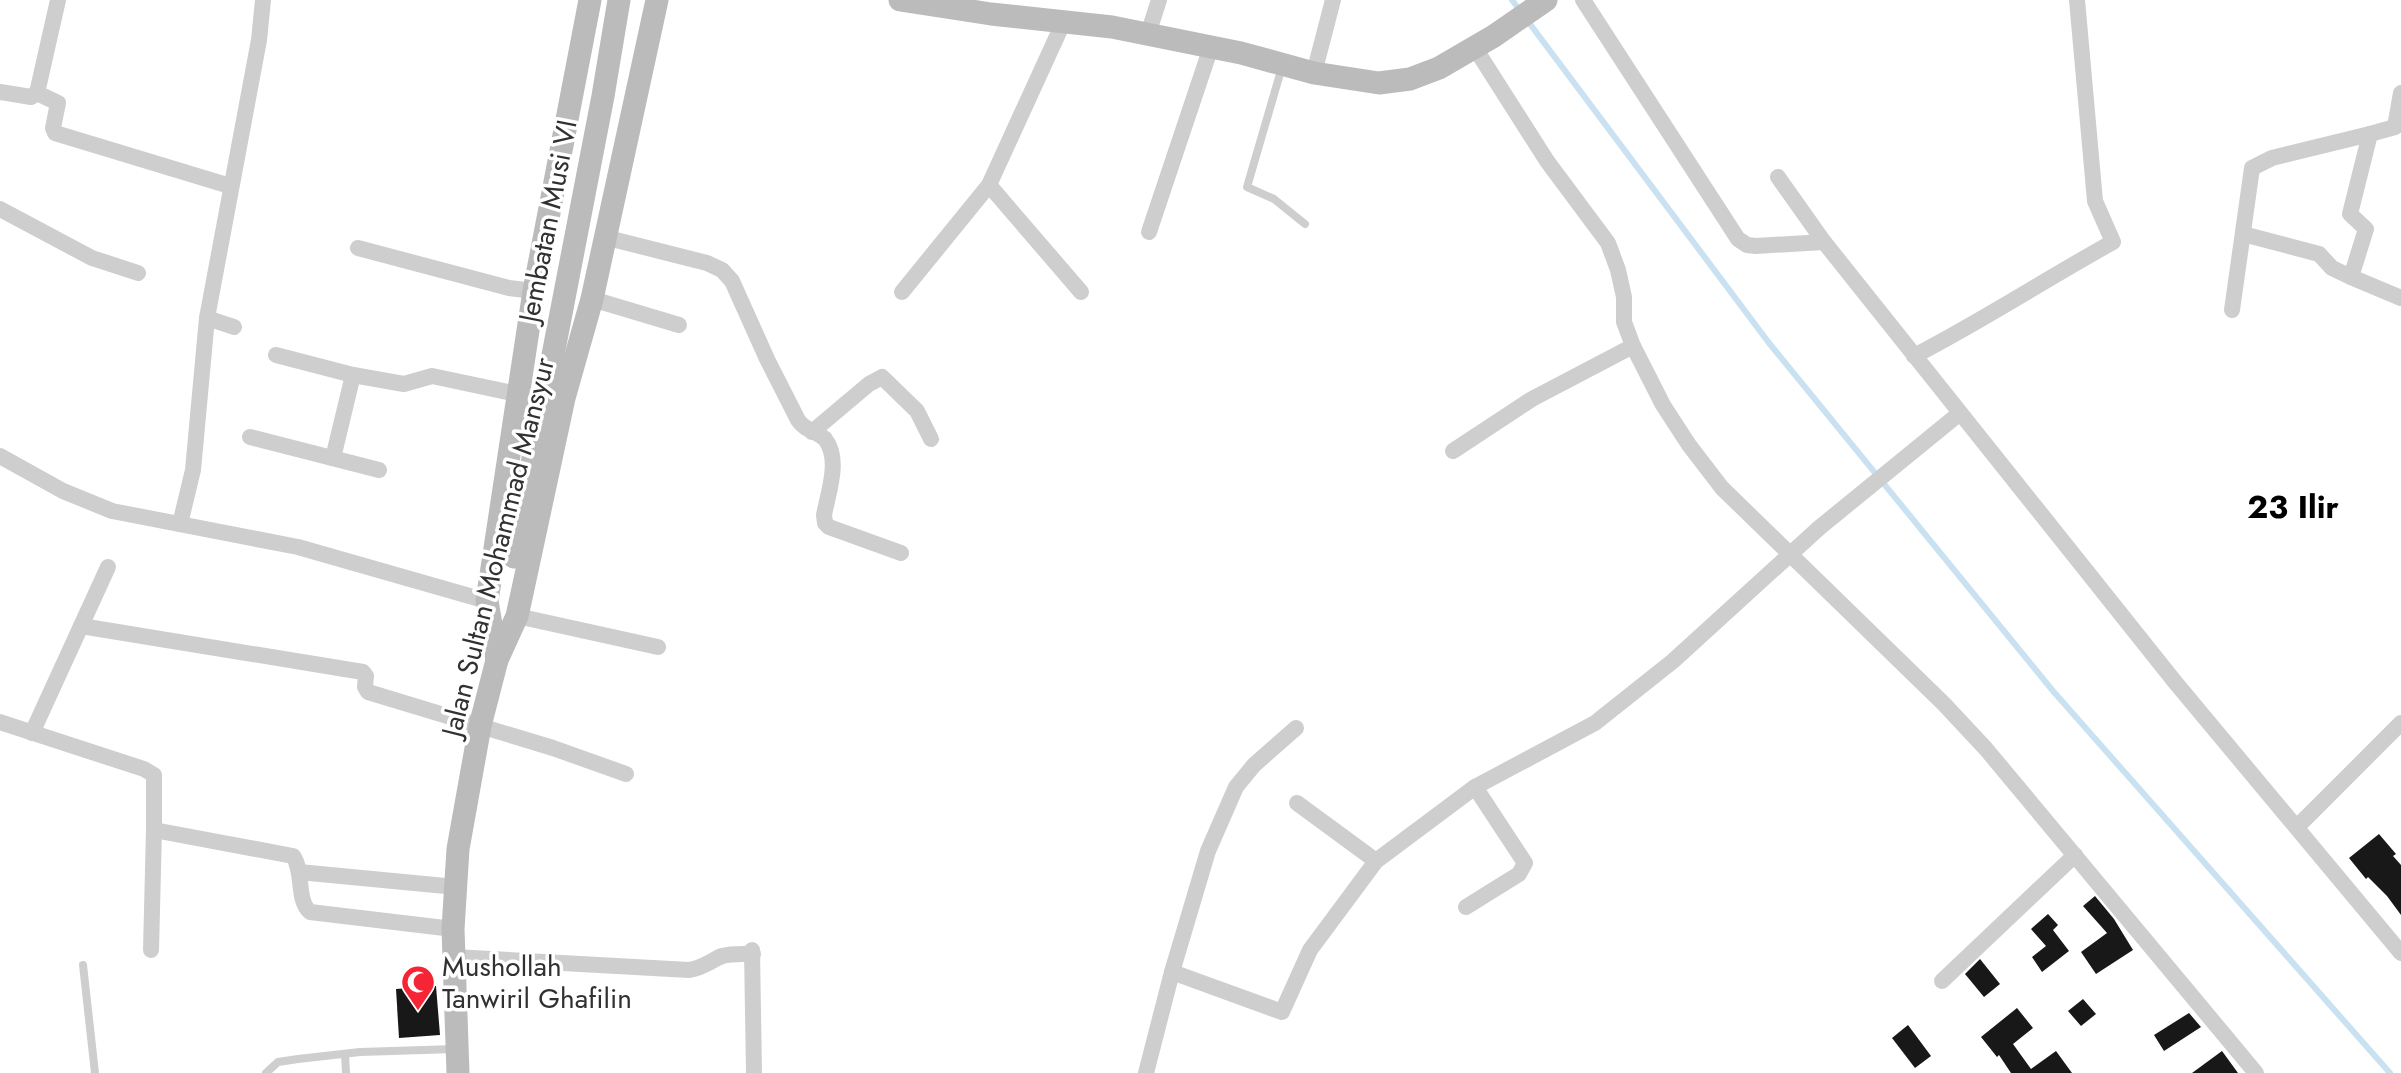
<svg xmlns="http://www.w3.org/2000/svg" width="2401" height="1073" viewBox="0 0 2401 1073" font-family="Jost,sans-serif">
<rect width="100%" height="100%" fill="#fff"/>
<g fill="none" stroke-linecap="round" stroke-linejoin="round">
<path stroke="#c9e1f0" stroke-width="6" d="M1512 0 1769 343 2053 691 2390 1073"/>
</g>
<g fill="#181818">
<path d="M2379 834 2396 854 2393 856 2401 865V915L2387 896 2368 877 2366 879 2349 858Z"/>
<path d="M2095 896 2114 919 2133 950 2096 974 2081 952 2107 933 2083 906Z"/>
<path d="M2048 914 2058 925 2053 930 2069 951 2042 972 2032 957 2046 946 2031 929Z"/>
<path d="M1980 959 2000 984 1984 997 1965 974Z"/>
<path d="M436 986 440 1035 399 1038 396 989Z"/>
<path d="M2083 999 2096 1014 2081 1026 2068 1011Z"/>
<path d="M2017 1008 2033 1028 2013 1044 2031 1069 2056 1051 2072 1073H2011L1999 1055 1997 1057 1981 1037Z"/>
<path d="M2189 1013 2201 1027 2164 1051 2154 1035Z"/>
<path d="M1908 1025 1931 1056 1915 1068 1892 1038Z"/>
<path d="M2222 1051 2238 1073H2192Z"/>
</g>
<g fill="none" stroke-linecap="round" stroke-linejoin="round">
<g stroke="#cecece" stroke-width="8">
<path d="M1282 67 1247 187 1274 199 1305 224"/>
<path d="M83 965 95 1073"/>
<path d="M345 1054 346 1073"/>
<path d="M266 1073 278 1062 298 1059 360 1052 455 1049"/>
</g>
<g stroke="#cecece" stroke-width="16">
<path d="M1583 0 1738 239 1747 245 1756 246 1824 242 2175 682 2401 953"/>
<path d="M1148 34 1159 0"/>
<path d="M1314 73 1333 0"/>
<path d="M0 92 31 97 37 93 58 0"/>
<path d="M37 93 58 103 53 128 55 133 230 186"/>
<path d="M2401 93 2395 127 2370 134 2350 214 2366 229 2351 277 2401 298"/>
<path d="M1778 177 1824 242"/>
<path d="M989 185 1081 292"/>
<path d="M0 209 92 258 138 273"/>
<path d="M1149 232 1211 47"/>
<path d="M2243 234 2319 254 2332 268 2351 277"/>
<path d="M604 237 707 263 722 270 732 281 767 359 798 420C805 431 817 431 825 439 841 459 828 493 824 515L825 523 829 527 901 553"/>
<path d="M358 248 509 288 534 291"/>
<path d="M902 292 989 185 1064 21"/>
<path d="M592 299 679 325"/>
<path d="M2232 310 2252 168 2272 158 2370 134"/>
<path d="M207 318 234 327"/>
<path d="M1633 346 1663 405 1689 445 1722 488 1944 704 1986 749 2256 1073"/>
<path d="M276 355 353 375 404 384 432 376 517 394"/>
<path d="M1914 356C1982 321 2046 279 2113 242L2095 201 2077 0"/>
<path d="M812 432 869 384 882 377 917 411 931 439"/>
<path d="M250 437 379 470"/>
<path d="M1453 451 1532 399 1633 346 1624 322V297L1618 270 1608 243 1547 161 1475 48"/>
<path d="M0 456 63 491 112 511 298 547 487 601"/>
<path d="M333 458 353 375"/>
<path d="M180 524 193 470 207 318 259 40 263 0"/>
<path d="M517 616 658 647"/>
<path d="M81 626 363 672 366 676 365 687 368 692 553 748 626 774"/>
<path d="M0 722 144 769 154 775V830L293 856C304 871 296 900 310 912L453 929"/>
<path d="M32 733 108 567"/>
<path d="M1297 803 1376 861"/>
<path d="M2297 827 2401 723"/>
<path d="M299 872 456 887"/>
<path d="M1466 907 1519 874 1525 863 1475 787"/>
<path d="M151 950 154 830"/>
<path d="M752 950 754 1073"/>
<path d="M454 957 689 970C703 968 710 961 722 956 732 953 743 954 753 954"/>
<path d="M1172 972 1282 1012 1310 950 1376 861 1475 787 1595 723 1673 661 1819 528 1960 413"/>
<path d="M1942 981 2075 855"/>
<path d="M1146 1073 1172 972 1208 851 1236 787 1254 765 1296 728"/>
</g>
<g stroke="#bbb" stroke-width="23">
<path d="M900 0 991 14 1112 27 1241 53 1314 73 1379 83 1410 79 1439 68 1494 36 1546 0"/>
<path d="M514 557 603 96 619 0"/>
<path d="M497 660 487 601 534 291 590 0"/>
<path d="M458 1073 453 929 458 849 480 726 497 660 517 616 521 598 564 398 592 299 657 0"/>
</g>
</g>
<defs>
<g id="mosque-pin" transform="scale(1.75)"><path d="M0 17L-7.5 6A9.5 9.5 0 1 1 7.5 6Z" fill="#f62535" stroke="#fff"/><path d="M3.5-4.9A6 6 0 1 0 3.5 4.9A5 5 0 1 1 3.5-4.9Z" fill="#fff"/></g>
</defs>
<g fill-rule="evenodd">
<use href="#mosque-pin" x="418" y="982"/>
</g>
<g text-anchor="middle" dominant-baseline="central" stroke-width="7" stroke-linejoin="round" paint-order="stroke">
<g font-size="28" fill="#313131" stroke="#fff">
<text transform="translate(548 221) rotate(-79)">Jembatan Musi VI</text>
<text transform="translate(498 547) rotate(-76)">Jalan Sultan Mohammad Mansyur</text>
</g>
<g font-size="28" fill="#313131" stroke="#fff" text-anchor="start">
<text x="442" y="966">Mushollah<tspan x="442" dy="32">Tanwiril Ghafilin</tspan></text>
</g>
<g font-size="32" font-weight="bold" fill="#000" stroke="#fff">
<text x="2293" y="507">23 Ilir</text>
</g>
</g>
</svg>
